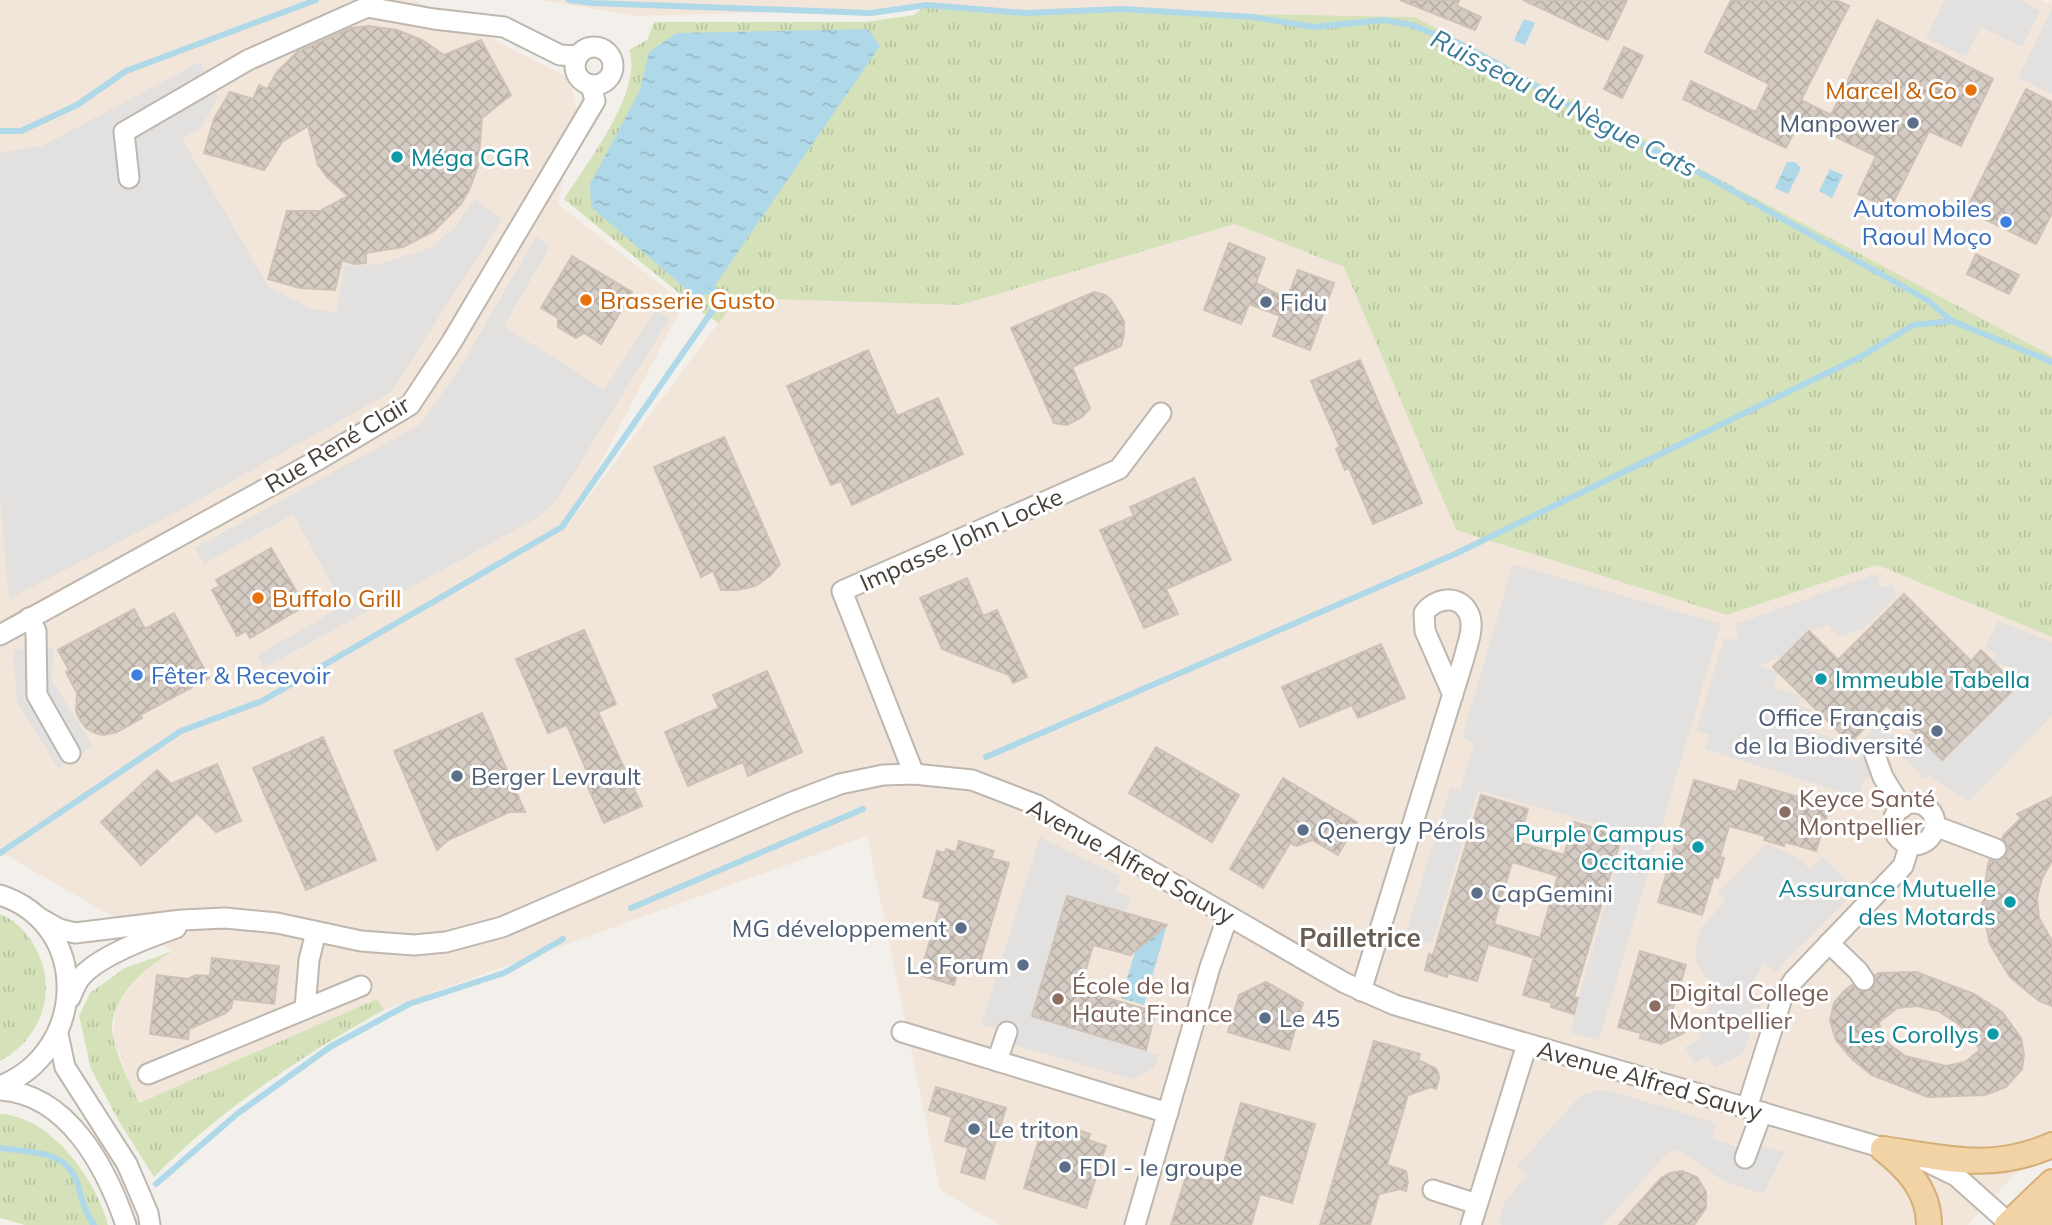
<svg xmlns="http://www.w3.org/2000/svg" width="2052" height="1225" viewBox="0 0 2052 1225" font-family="Mulish,sans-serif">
<defs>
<pattern id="grass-tufts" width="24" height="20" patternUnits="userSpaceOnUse" patternTransform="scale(1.75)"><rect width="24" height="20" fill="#d5e2b9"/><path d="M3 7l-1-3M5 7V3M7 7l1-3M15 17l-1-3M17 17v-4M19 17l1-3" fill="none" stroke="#b8c3a0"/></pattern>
<pattern id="water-ripples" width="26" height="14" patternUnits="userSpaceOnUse" patternTransform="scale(1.75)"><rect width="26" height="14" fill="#afd8e8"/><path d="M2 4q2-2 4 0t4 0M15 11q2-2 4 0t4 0" fill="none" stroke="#98bac8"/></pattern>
<pattern id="building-cross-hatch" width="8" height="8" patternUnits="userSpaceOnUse" patternTransform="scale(1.75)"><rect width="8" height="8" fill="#d4cbc2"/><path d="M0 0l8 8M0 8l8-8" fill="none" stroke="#b7afa7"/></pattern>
</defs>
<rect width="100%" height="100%" fill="#f3f0eb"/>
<g fill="#f2e5d9">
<path d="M0 0H415L569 78 577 109 558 204 684 303 568 525 737 298 960 305 1235 224 1344 266 1456 530 1727 615 1877 565 2052 637V1134L1968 1225H1000L940 1190 867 836 384 1010 377 999 138 1103 113 1038 116 1004 150 965 172 951 6 855 0 857Z"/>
<path d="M538 0H2040L2048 3 2052 0V356L1415 17 922 8 639 16Z"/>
</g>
<g fill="url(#grass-tufts)">
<path d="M922 8 1415 17 2052 356V637L1877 565 1727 615 1456 530 1344 267 1235 224 960 305 737 298 719 323 703 313 564 199C586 165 644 89 629 50L647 40 654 22H866L914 15Z"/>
<path d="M0 914C13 919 25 930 32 942 60 985 44 1037 0 1061Z"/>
<path d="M173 951C144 968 103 1003 114 1041 119 1062 130 1083 139 1103L377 999 384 1010C301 1056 221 1109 154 1177L120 1123 91 1069 79 1016 90 993 125 968Z"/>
<path d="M0 1114C51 1116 96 1180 108 1225H25L0 1218Z"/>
</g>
<g fill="#e3e1df">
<path d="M1944 0H2020L2040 11 2022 47 1981 27 1966 57 1926 38Z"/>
<path d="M2052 8V94L2018 78Z"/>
<path d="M200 62 218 97 201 128 182 139 269 287 312 309 336 312 344 266 379 264 430 248 455 227 475 199 502 219 391 392 175 513 9 599 0 497V153L42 146Z"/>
<path d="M536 237 550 246 504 326 604 390 656 310 670 318 557 500 537 518 264 668 257 655 344 606 293 514 204 564 195 548 421 424 464 361Z"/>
<path d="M1513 564 1721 624 1599 1040 1571 1033 1574 1014 1626 833 1478 790 1432 944 1405 936 1450 788 1460 790 1475 743 1462 738Z"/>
<path d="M1876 574 1881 588 1893 584 1897 596 1865 628 1839 637 1828 625 1809 631 1785 655 1759 666 1778 672 1773 688 1802 696 1798 705 1811 710 1809 718 1796 714 1792 725 1850 743 1845 758 1861 761 1852 751 1878 724 1890 734H1916L1942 760 2024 678 2009 674 2011 667 1993 662 1996 653 1984 649 1998 621 2052 642V716L1969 801 1929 776 1925 779 1896 751 1889 753 1883 777 1864 778 1860 793 1854 796 1705 749 1710 735 1696 731 1724 638 1738 640 1736 624Z"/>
<path d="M53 648 52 680 93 747 58 768 17 702 13 650Z"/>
<path d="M1040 837 1121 877 1115 891 1131 897 1125 913 1067 896 1032 1016 1159 1055 1154 1068 1132 1079 1004 1042 1007 1032 981 1025Z"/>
<path d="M1766 844 1797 857 1810 869 1823 857 1857 890 1782 964 1777 972 1764 964 1757 974 1749 997 1762 1002 1742 1054 1715 1068 1707 1056 1694 1063 1685 1047 1699 1040 1717 984 1706 978 1697 963 1696 947 1701 928 1725 901 1717 893Z"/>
<path d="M1599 1090 1611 1091 1716 1123 1712 1138 1748 1151 1761 1146 1784 1152 1763 1194 1723 1181 1678 1149 1666 1154 1603 1225H1501L1499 1218 1505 1202 1527 1175 1517 1166 1580 1096Z"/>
</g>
<g fill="url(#water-ripples)">
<path d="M1524 19 1535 23 1525 45 1514 40Z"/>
<path d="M868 29 880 46 709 294 694 296 591 207 590 184 640 90 649 52 676 33Z"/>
<path d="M1787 162H1795L1801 168 1788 194 1775 188Z"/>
<path d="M1830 169 1843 175 1832 198 1819 191Z"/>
<path d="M1167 925 1144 1005 1121 998 1135 952Z"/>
</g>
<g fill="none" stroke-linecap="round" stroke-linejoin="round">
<g stroke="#afd8e8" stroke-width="6">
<path d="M569 0 592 3 871 13 927 5 1025 13 1122 9 1253 17 1313 27 1384 20 1411 25 1456 42 1496 63 1605 126 1708 177 1927 300 1952 321 2052 362"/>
<path d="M0 131H21L77 105 126 71 316 0"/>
<path d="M986 757 1455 554 1862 356 1913 325 1951 321"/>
<path d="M0 853 181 731 262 701 562 527 717 304 713 287"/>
<path d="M631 908 863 809"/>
<path d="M0 1148C31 1153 67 1149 78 1185 82 1201 85 1212 94 1225"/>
<path d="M156 1184 237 1114 330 1047 409 1004 504 973 563 939"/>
</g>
</g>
<g fill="url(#building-cross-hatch)" stroke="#cec2b6" stroke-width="2" fill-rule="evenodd">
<path d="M1400 0H1459L1457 6 1481 17 1475 30Z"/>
<path d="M1523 0H1627L1608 40Z"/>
<path d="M1731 0H1836L1849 6 1801 100 1831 115 1877 20 1993 79 1961 146 1929 131 1890 209 1858 194 1876 156 1800 120 1786 148 1683 99 1691 81 1756 112 1769 84 1705 52Z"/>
<path d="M369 26 397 30 422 40 444 55 481 40 511 95 482 118 478 166 469 190 461 204 434 231 403 247 366 253V263L354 264 342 260 335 290 300 288 268 279 287 211H320L348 196 327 177 318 165 308 126 282 142 264 170 204 153 214 119 230 92 253 99 259 85 267 89 277 72 297 52 351 28Z"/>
<path d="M1624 47 1643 56 1622 98 1604 89Z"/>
<path d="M2026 89 2052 102V213L2036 244 1966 210Z"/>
<path d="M1229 243 1265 258 1256 283 1287 299 1298 270 1334 283 1310 350 1273 336 1280 316 1249 304 1241 324 1204 310Z"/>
<path d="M1976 254 2019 275 2009 294 1967 274Z"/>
<path d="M572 256 632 292 601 344 584 333 576 338 558 327V318L541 308Z"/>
<path d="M1094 292 1105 295 1111 300 1124 321V334L1121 346 1072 367 1090 408 1082 417 1067 425 1054 423 1011 328Z"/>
<path d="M868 350 897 416 938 398 963 454 852 505 841 481 831 485 787 386Z"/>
<path d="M1360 360 1422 503 1373 524 1349 468 1345 470 1336 449 1340 447 1311 381Z"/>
<path d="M724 437 780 564 770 576 755 586 737 590H721L713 571 701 577 654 467Z"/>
<path d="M1194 478 1231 560 1166 589 1178 614 1144 628 1100 530 1134 516 1130 507Z"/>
<path d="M271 548 305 606 250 638 246 631 237 636 212 590 220 586 216 580Z"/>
<path d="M967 578 983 616 997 610 1027 677 1013 683 1009 675 942 649 920 598Z"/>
<path d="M1904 594 1971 661 1981 650 2017 686 1942 760 1887 705 1850 743 1773 667 1809 631 1838 660Z"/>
<path d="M134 609 145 629 174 613 209 678 140 715 142 718 117 732 104 735 95 733 86 728 80 720 76 711 77 693 66 672 69 670 58 650Z"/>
<path d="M584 630 616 704 598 712 642 806 604 823 584 778 589 776 567 725 548 733 516 659Z"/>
<path d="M1381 644 1405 698 1358 718 1352 705 1300 727 1282 687Z"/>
<path d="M767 671 802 752 748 776 743 762 688 786 665 732 719 708 713 695Z"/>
<path d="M482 713 525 812H509L448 840 437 850 394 751Z"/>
<path d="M323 737 376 860 306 890 253 768Z"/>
<path d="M1156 747 1239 795 1212 842 1129 793Z"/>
<path d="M217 764 241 821 216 832 197 813 141 865 101 822 157 770 171 784Z"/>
<path d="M1283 778 1357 822 1338 855 1312 840 1297 846 1290 843 1263 888 1230 869Z"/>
<path d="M1694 780 1736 792 1740 780 1830 806 1816 851 1785 842 1784 846 1764 840 1765 836 1729 826 1720 857 1724 858 1718 878 1714 876 1702 915 1658 902Z"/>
<path d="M1481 795 1528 809 1518 842 1564 855 1574 822 1622 836 1574 997 1578 998 1574 1014 1551 1007 1552 1003 1523 995 1534 958 1488 944 1477 981 1448 973 1447 977 1425 970 1429 954 1433 955ZM1512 862 1558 876 1540 938 1494 924Z"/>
<path d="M2052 797V861L2042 878 2037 898 2039 918 2052 941V1006L2039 1001 2010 977 1990 944 1982 907 1988 864 1990 860 1997 861 2003 859 2008 853V846L2002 838 2004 835 2021 818 2017 814Z"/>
<path d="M959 841 994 851 991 858 1009 863 977 972 959 966 954 985 920 975 941 902 923 897 933 865 937 851 945 853 946 849 956 852Z"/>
<path d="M1067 896 1167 925 1130 955 1093 945 1080 990 1155 1012 1146 1050 1032 1016Z"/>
<path d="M1640 951 1686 965 1671 1015 1687 1020 1684 1033 1661 1044 1640 1038 1641 1033 1618 1027Z"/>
<path d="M212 958 279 966 274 1004 233 999 231 1008 226 1013 189 1029 188 1039 150 1034 157 975 188 979 196 975 210 976Z"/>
<path d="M1916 972 1974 994 2002 1012 2021 1038 2024 1054 2022 1069 2006 1087 1985 1095 1928 1097 1872 1075 1853 1060 1836 1040 1830 1021 1834 1003 1844 991 1852 985 1859 991 1870 990 1875 985V975L1879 973ZM1917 1006 1938 1011 1957 1023 1970 1035 1980 1050 1965 1062 1946 1066 1905 1056 1889 1044 1881 1033 1879 1022 1897 1008Z"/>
<path d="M1266 982 1303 1003 1289 1050 1228 1032 1239 995Z"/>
<path d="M1374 1041 1420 1054 1418 1060 1435 1068 1438 1072 1439 1078 1436 1089 1431 1087 1408 1095 1387 1165 1406 1171 1408 1182 1406 1191 1400 1189 1379 1194 1370 1225H1320Z"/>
<path d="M936 1087 1006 1108 984 1179 961 1172 968 1148 945 1141 952 1117 929 1110Z"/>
<path d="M1241 1103 1315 1124 1292 1203 1260 1194 1251 1225H1171L1187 1173 1218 1182Z"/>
<path d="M1062 1125 1090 1134 1088 1140 1106 1146 1086 1208 1024 1188 1043 1126 1060 1132Z"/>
<path d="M1682 1171 1697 1177 1706 1192V1208L1694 1225H1619L1661 1178 1670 1173Z"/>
</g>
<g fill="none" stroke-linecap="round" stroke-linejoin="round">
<g stroke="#beb7af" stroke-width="23">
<g id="minor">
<circle cx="594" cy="66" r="19"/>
<path d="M129 178 124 132 248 60 367 7 434 19 504 27 560 55 578 56"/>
<path d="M29 618 36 631 37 695 70 753"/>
<path d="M0 635 316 461 410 405 451 343 595 101 591 85"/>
<path d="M1875 755 1883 777 1902 808"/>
<path d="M914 774 842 591 1119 469 1161 413"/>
<circle cx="1914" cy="824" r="21"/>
<path d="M1935 826 1996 849"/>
<path d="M0 895C92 925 87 1052 0 1086"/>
<path d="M38 917 59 929 75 933 182 920 225 918 277 923 361 941 414 945 446 942 502 927 790 803 840 784 883 775 914 774 972 780 1037 805 1322 970 1345 983 1395 1005 1921 1159 1956 1176 2011 1225"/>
<path d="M1829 943 1858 971 1864 980"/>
<path d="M1361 991 1464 658C1467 645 1475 627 1469 614 1460 593 1435 598 1424 613L1425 631 1453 695"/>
<path d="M70 998C73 992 76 983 80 978 98 956 150 937 176 928"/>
<path d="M305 1009 309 960 316 932"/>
<path d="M902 1032 1168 1113"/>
<path d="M58 1034 65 1067 127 1164 148 1213 150 1225"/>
<path d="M997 1061 1007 1032"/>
<path d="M148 1074 361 986"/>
<path d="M0 1090C68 1094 106 1167 126 1225"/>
<path d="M1747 1108 1782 998 1794 980 1903 866 1910 844"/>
<path d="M1745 1158 1762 1112"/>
<path d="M1433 1190 1477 1204"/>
<path d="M1135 1225 1210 967 1228 916"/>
<path d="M1471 1225 1527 1044"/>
</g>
</g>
<g stroke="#d6ae77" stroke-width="28">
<g id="major">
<path d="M1883 1149C1945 1158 1992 1172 2052 1145"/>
<path d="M1883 1149C1908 1169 1929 1191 1929 1225"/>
<path d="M2007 1225 2052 1182"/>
<path d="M2036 1225 2052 1209"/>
</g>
</g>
<use href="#minor" stroke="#fff" stroke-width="19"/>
<use href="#major" stroke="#f2d3a5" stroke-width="24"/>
</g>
<g fill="#e8710a" stroke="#fff" stroke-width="2.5">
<circle cx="1971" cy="90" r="7"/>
<circle cx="586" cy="300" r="7"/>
<circle cx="258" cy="598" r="7"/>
</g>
<g fill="#5c6f8a" stroke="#fff" stroke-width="2.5">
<circle cx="1913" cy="123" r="7"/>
<circle cx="1266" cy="302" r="7"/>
<circle cx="1937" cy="731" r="7"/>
<circle cx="457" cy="776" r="7"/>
<circle cx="1303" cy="830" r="7"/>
<circle cx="1477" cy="893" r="7"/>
<circle cx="961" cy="928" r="7"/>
<circle cx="1023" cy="965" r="7"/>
<circle cx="1265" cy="1018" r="7"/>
<circle cx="974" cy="1129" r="7"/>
<circle cx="1065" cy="1167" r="7"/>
</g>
<g fill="#0f9aa8" stroke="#fff" stroke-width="2.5">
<circle cx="397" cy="157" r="7"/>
<circle cx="1821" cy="679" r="7"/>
<circle cx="1698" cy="847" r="7"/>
<circle cx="2010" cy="902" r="7"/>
<circle cx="1993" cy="1034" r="7"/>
</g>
<g fill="#3f7fe0" stroke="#fff" stroke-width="2.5">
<circle cx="2006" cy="222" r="7"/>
<circle cx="137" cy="675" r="7"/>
</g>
<g fill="#8d6e63" stroke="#fff" stroke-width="2.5">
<circle cx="1785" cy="812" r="7"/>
<circle cx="1058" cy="999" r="7"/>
<circle cx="1655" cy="1006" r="7"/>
</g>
<g text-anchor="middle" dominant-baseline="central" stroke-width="6" stroke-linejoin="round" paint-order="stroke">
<g font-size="24" fill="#c56008" stroke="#fff" text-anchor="start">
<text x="1957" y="90" text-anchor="end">Marcel &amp; Co</text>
<text x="600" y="300">Brasserie Gusto</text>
<text x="272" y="598">Buffalo Grill</text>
</g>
<g font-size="24" fill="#4e5e75" stroke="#fff" text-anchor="start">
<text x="1899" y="123" text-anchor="end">Manpower</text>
<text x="1280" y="302">Fidu</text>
<text x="1923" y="717" text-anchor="end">Office Français<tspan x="1923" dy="28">de la Biodiversité</tspan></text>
<text x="471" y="776">Berger Levrault</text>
<text x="1317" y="830">Qenergy Pérols</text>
<text x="1491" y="893">CapGemini</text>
<text x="947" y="928" text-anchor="end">MG développement</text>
<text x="1009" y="965" text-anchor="end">Le Forum</text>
<text x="1279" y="1018">Le 45</text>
<text x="988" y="1129">Le triton</text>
<text x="1079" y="1167">FDI - le groupe</text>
</g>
<g font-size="24" fill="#0d838f" stroke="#fff" text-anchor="end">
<text x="411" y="157" text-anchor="start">Méga CGR</text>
<text x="1835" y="679" text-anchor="start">Immeuble Tabella</text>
<text x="1684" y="833">Purple Campus<tspan x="1684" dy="28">Occitanie</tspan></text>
<text x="1996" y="888">Assurance Mutuelle<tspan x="1996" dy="28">des Motards</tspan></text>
<text x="1979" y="1034">Les Corollys</text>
</g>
<g font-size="24" fill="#366cbe" stroke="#fff" text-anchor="end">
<text x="1992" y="208">Automobiles<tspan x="1992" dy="28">Raoul Moço</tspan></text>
<text x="151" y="675" text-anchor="start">Fêter &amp; Recevoir</text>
</g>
<g font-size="24" fill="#47403a" stroke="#fff">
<text transform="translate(337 444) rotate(-31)">Rue René Clair</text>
<text transform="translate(961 539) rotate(-24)">Impasse John Locke</text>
<text transform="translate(1131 861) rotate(29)">Avenue Alfred Sauvy</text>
<text transform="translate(1650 1080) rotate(16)">Avenue Alfred Sauvy</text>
</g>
<g font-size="24" fill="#785e54" stroke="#fff" text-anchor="start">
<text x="1799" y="798">Keyce Santé<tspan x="1799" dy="28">Montpellier</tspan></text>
<text x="1072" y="985">École de la<tspan x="1072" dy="28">Haute Finance</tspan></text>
<text x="1669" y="992">Digital College<tspan x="1669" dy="28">Montpellier</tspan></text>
</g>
<g font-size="26" font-style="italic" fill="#3a7b97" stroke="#fff">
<text transform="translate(1564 103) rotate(27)">Ruisseau du Nègue Cats</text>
</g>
<g font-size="26" font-weight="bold" fill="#685d52" stroke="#fff">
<text x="1360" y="937">Pailletrice</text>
</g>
</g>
</svg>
